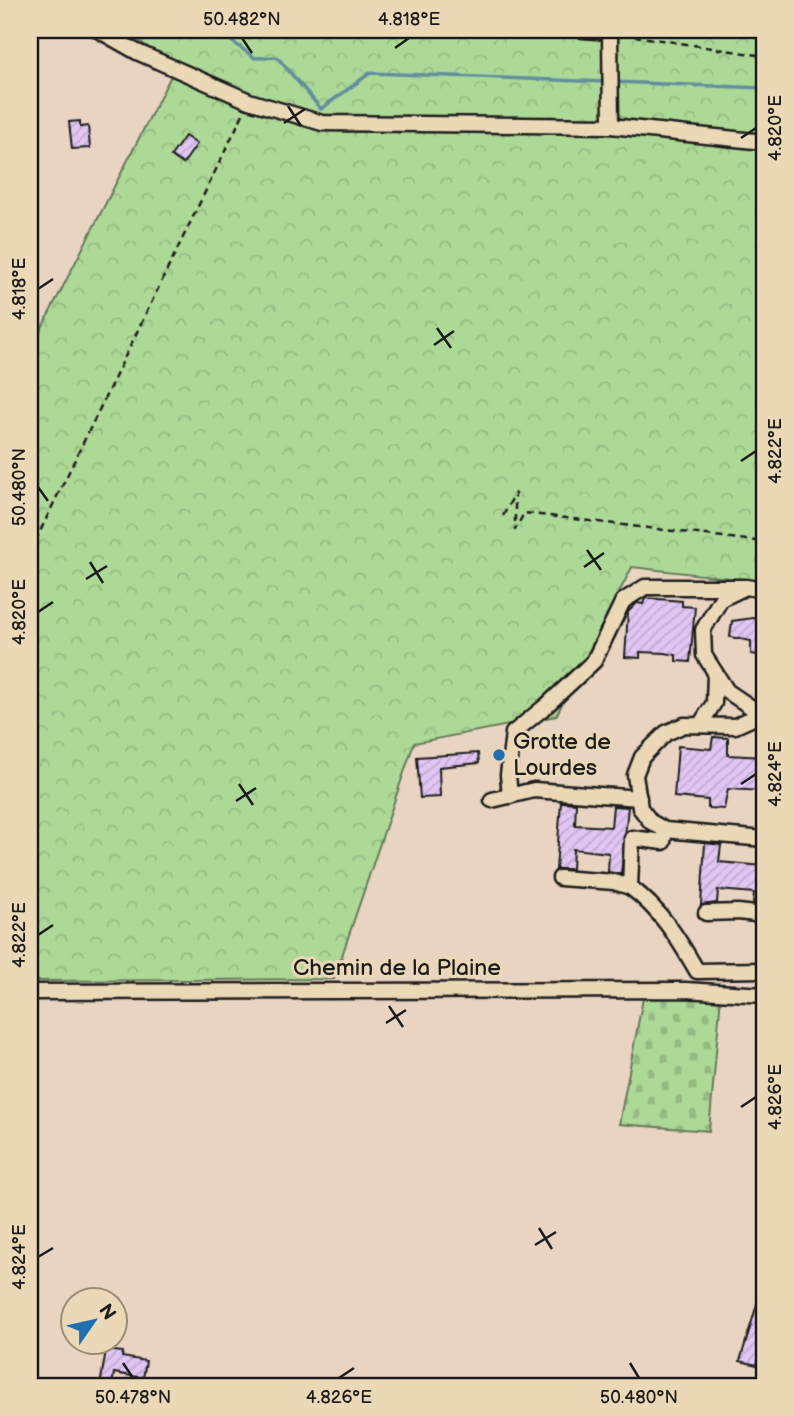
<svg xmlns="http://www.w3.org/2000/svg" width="794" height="1416" viewBox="0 0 794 1416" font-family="'Balsamiq Sans',sans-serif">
<defs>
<pattern id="forest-crowns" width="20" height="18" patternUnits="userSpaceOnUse" patternTransform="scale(1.75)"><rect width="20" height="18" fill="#add997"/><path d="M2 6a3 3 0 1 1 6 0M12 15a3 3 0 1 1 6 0" fill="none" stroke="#94ba82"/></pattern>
<pattern id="cemetery-stones" width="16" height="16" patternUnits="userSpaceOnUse" patternTransform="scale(1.75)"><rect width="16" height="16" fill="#add997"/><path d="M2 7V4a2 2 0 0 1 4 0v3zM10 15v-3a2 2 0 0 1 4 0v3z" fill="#94ba82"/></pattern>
<pattern id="building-hatch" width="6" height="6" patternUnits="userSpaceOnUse" patternTransform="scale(1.75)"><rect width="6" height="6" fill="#e1c5f3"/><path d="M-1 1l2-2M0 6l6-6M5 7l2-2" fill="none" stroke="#c0a9d0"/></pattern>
</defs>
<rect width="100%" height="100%" fill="#e9d4c2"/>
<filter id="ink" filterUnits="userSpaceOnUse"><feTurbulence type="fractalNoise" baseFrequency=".0143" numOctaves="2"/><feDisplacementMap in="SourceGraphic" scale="14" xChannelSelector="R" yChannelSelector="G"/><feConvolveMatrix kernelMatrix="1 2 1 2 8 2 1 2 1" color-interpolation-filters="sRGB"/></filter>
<g filter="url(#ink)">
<path fill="url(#forest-crowns)" stroke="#647a5a" stroke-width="2" d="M125 30H764V582L632 567 556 716 414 743 334 979 30 981V351L175 68Z"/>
<path fill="url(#cemetery-stones)" stroke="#647a5a" stroke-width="2" d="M644 993 721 996 709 1131 619 1124Z"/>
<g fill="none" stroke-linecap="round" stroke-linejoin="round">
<g stroke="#638e9e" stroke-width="3.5">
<path d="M216 30 255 58 277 57 321 109 370 73 607 82"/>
<path d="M615 82 764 88"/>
</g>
</g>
<g fill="url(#building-hatch)" stroke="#1c1c1c" stroke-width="2">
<path d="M80 121V127L88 126 90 148 72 149 69 122Z"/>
<path d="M185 136 197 144 183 164 171 156Z"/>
<path d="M645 598 682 601V606L695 607 690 662 676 661V655L665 653 640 652V658L625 657 628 612 637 603 643 604Z"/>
<path d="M753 618 764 619V656L751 654V641L730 637 732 621Z"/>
<path d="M713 737 728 738V755L764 757V791L728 789 724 809 708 808V800L674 797 678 746 711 749Z"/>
<path d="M478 753 479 763 439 767 440 797 420 798 417 757Z"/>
<path d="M561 802 576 803 575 825 611 827 613 806 628 807 621 874 608 872 609 853 573 849 572 869H556Z"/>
<path d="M705 843 721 845 719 862 764 866V905L753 904 754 893 718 890 717 903 701 905Z"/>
<path d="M761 1291 764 1292V1338L757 1365 740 1361Z"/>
<path d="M106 1350 123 1352 122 1357 146 1361 143 1378 114 1373 112 1386H100Z"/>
</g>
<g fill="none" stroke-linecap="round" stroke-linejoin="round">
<g stroke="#1c1c1c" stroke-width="19">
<g id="minor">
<path d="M98 30 137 52 249 101 322 123 611 126 764 142"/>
<path d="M583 30 610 32 611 126"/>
<path d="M742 589 721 599 703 630 704 655 727 691 761 714"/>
<path d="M764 713 735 726 684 725 666 733 642 757 635 775 640 808 651 822 665 830 764 839"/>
<path d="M700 725 714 703 715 673"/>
<path d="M510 796 508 775 513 733 547 705 594 661 623 601 645 587H746L764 590"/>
<path d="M492 800 534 790 639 798"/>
<path d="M665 830 663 842 632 838 630 887C661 910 678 938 697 971L764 970"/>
<path d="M560 878 614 882 630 887"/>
<path d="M706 913 738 912 764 915"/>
<path d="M30 992 685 990 764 995"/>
</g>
</g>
<g stroke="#1c1c1c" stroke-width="2.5" stroke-dasharray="7 5" stroke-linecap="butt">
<path d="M622 34 764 56"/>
<path d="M503 516 515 493V530L524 513 764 542"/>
<path d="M30 552 243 114"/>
</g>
<use href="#minor" stroke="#ebd8b6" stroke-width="14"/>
</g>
</g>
<path fill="none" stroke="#1c1c1c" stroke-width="2.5" d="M242 38 252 53M395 48 409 38M288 106 301 126M284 123 305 109M741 138 756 128M38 289 53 279M437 328 451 348M434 345 454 331M741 461 756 451M38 487 48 501M587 550 601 570M90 562 103 583M584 567 604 553M86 579 107 566M38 612 53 602M239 784 253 805M741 784 756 774M236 801 256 788M38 935 53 925M389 1006 403 1027M386 1023 406 1010M741 1107 756 1097M539 1228 552 1249M535 1245 556 1232M38 1257 53 1248M123 1363 133 1378M630 1363 639 1378M339 1378 354 1368"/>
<circle fill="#1f6fb2" stroke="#ebd8b6" stroke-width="2.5" cx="499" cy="755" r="7"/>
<g text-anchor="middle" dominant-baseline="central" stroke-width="6" stroke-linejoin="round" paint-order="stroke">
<g font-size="23" fill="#1c1c1c" stroke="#ebd8b6" text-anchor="start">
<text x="513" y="742">Grotte de<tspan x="513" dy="26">Lourdes</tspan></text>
</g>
<g font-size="23" fill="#1c1c1c" stroke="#ebd8b6">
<text x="397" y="968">Chemin de la Plaine</text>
</g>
</g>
<rect width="794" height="1416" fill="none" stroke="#ebd8b6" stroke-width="77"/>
<g transform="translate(94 1321) rotate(56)"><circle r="33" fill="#ebd8b6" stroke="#988d78" stroke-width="2"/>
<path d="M0-5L12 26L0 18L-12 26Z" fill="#1f6fb2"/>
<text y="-10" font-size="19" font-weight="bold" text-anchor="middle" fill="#1c1c1c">N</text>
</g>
<rect x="38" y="38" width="718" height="1340" fill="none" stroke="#1c1c1c" stroke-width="2.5"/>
<g font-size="18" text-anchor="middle" fill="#1c1c1c">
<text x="242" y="25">50.482°N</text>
<text x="409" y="25">4.818°E</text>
<text transform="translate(775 128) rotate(-90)" y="6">4.820°E</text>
<text transform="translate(19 289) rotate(-90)" y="6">4.818°E</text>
<text transform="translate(775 451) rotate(-90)" y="6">4.822°E</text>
<text transform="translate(19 487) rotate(-90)" y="6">50.480°N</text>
<text transform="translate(19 612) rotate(-90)" y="6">4.820°E</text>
<text transform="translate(775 774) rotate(-90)" y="6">4.824°E</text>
<text transform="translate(19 935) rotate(-90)" y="6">4.822°E</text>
<text transform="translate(775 1097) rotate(-90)" y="6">4.826°E</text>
<text transform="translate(19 1257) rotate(-90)" y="6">4.824°E</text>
<text x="133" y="1403">50.478°N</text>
<text x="339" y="1403">4.826°E</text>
<text x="639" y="1403">50.480°N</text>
</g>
</svg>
